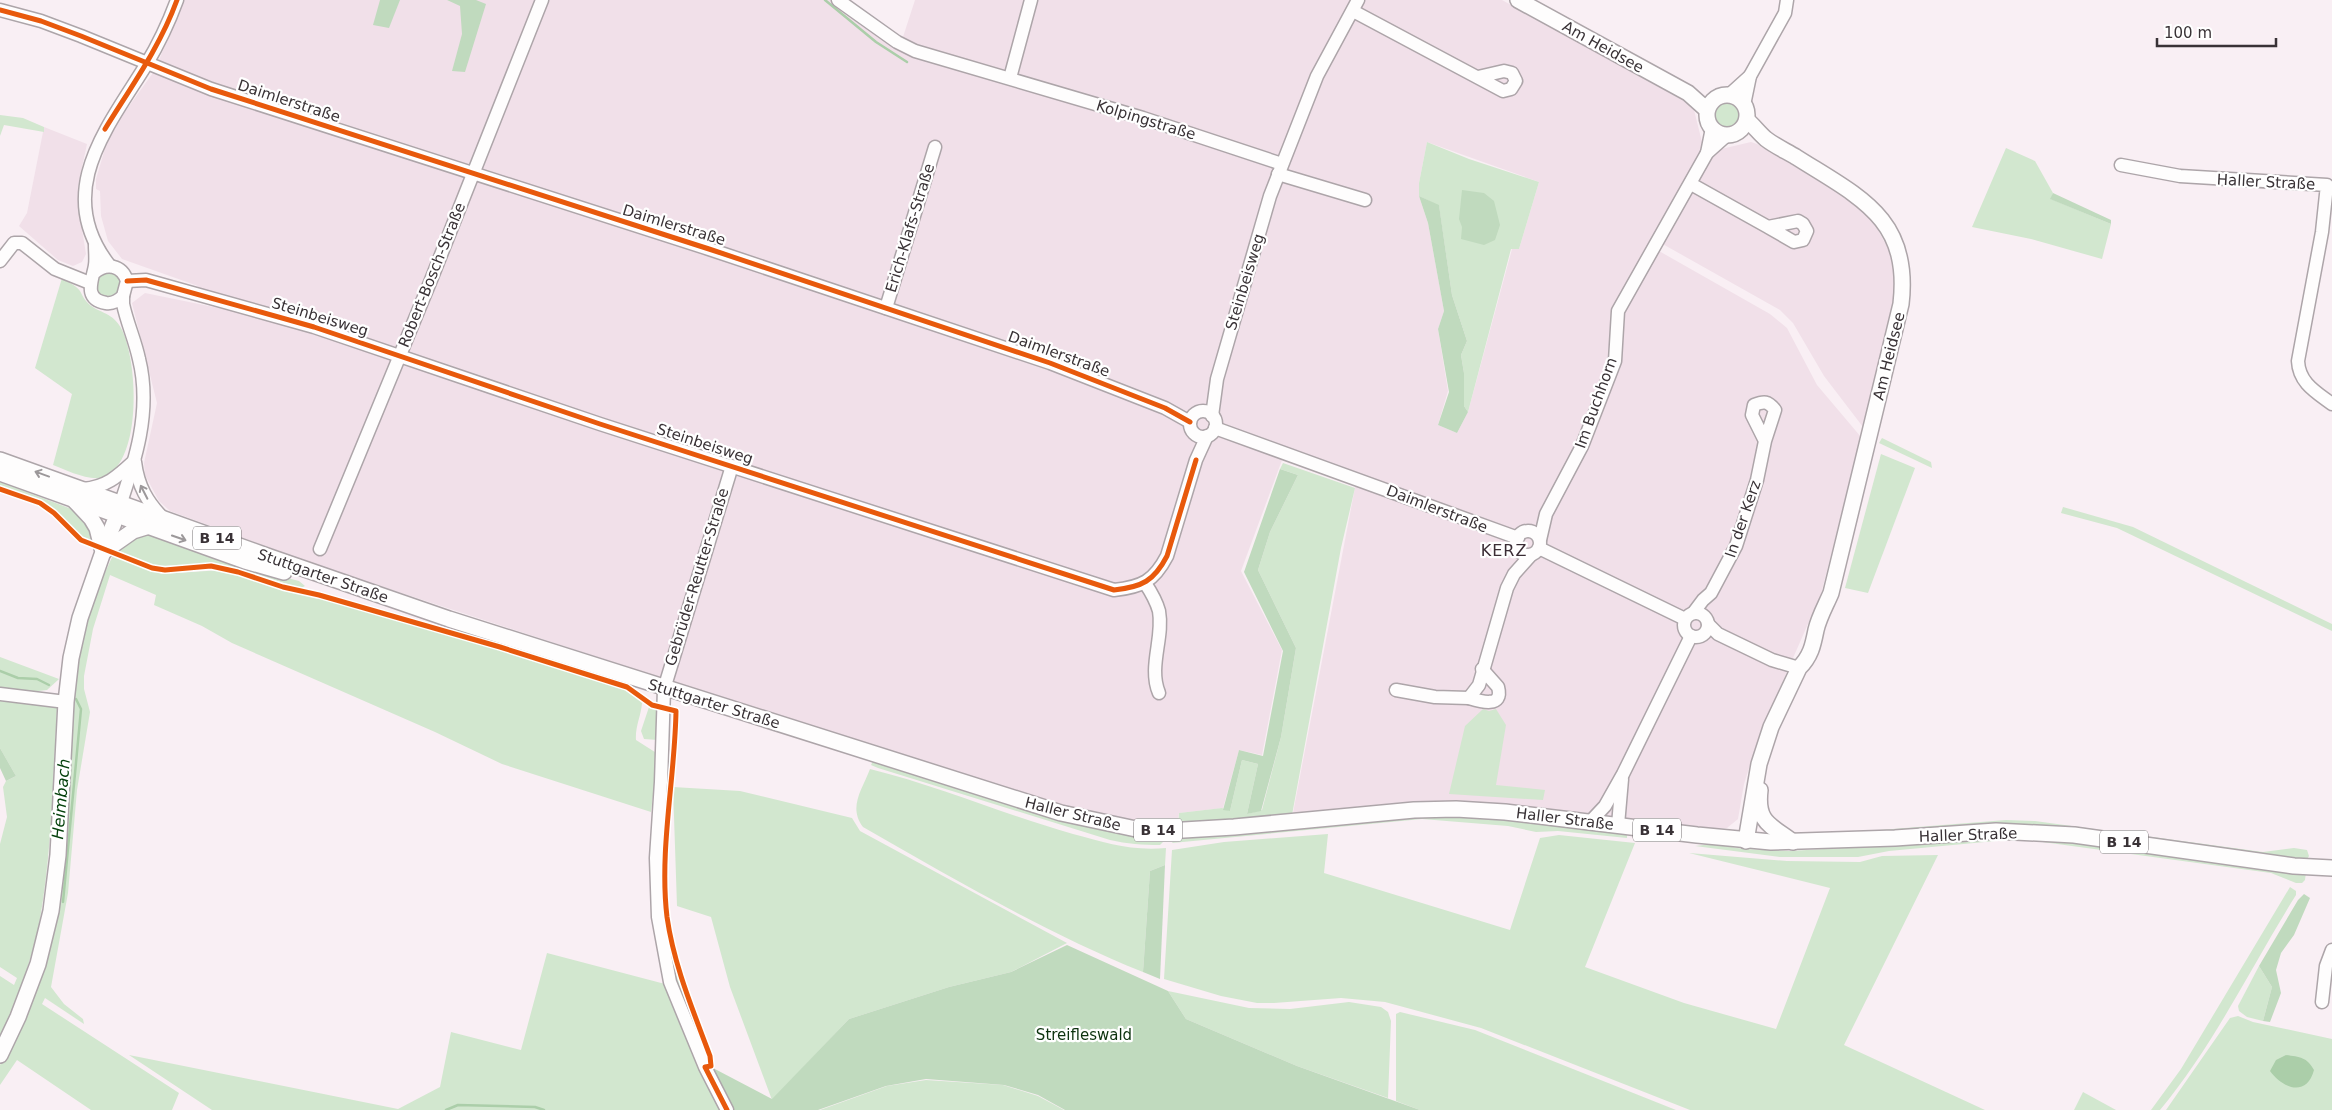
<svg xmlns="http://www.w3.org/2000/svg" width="2332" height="1110" viewBox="0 0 2332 1110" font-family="'DejaVu Sans',sans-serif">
<rect width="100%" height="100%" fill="#f9eff4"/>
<g fill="#f1e0e9" fill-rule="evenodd">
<path d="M183 0H847L902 40 915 0H1350L1345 10 1355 15 1364 0H1502L1684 101 1694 110 1702 142 1717 150 1751 142 1757 144 1844 196 1866 213 1874 223 1890 252 1895 278 1892 313 1863 427 1824 376 1793 323 1780 310 1652 238 1614 309 1610 332V362L1571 457 1579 461 1588 447 1609 395 1620 356 1622 315 1659 251 1770 314 1787 328 1817 385 1861 437 1821 594 1759 736 1744 784 1738 819 1727 828 1712 829 1494 803 1406 802 1293 813 1357 477 1285 452 1241 571 1282 650 1262 755 1239 750 1223 808 1179 813 1177 826 1131 824 1075 813 322 567 170 511 159 501 145 475 144 463 157 403 132 303 145 293 248 314 251 306 198 290V286L122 259 108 241 101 216 100 191 96 189V179L106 145 119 120 155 70ZM1427 142 1539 182 1519 249H1512L1468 412 1457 433 1438 425 1448 391 1438 329 1444 311 1428 223 1419 196V183Z"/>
<path d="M44 127 87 144 78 186 80 217 86 254 82 262 73 266 58 260 19 226 27 213Z"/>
</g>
<g fill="#d2e7cf">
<circle cx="1728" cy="115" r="15"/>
<path d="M0 115 23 118 44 127V132L4 125 0 136Z"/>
<path d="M1427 142 1469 159 1539 182 1519 249H1511L1468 412 1464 406V373L1461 355 1467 341 1452 295 1439 206 1419 196V183Z"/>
<path d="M2006 148 2035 161 2053 193 2051 199 2111 224 2102 259 2031 239 1972 227Z"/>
<path d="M103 270 117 273C123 284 122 290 113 298L99 297 93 280Z"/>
<path d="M62 278C67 282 76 285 80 291 82 294 83 298 86 301 97 314 111 310 121 328 138 359 143 461 104 477 90 482 66 470 53 465L72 394 35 368Z"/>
<path d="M1882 438 1931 462 1932 468 1879 443Z"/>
<path d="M1881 454 1915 468 1868 593 1845 588Z"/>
<path d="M1283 463 1355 488 1341 548 1292 815 1178 826 1179 813 1222 808 1230 811 1242 760 1258 764 1247 814 1262 810 1281 737 1296 648 1258 570 1270 532 1298 475 1280 469Z"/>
<path d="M0 482 77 511 88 522 94 543 91 548 88 546 89 543C76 532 67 521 55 510 39 498 19 493 0 487Z"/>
<path d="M2063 507 2133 527 2332 624V631L2117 528 2061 513Z"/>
<path d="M142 534 155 536 260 571 299 581 305 586 301 588 220 564 158 566 145 563 118 551 121 546Z"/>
<path d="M113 555 162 574 221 570 238 574 443 632 634 693 642 703C641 716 635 727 636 740L658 754 651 812 502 764 435 732 232 643 202 626 154 605 156 595 110 575 93 629 84 676V689L90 712 77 790 68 893 51 987 64 1004 83 1019 84 1024 45 998 42 1004 179 1093 172 1110H91L17 1060 0 1085V1065L15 1037 31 998 71 752 75 682 80 645 94 597Z"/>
<path d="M0 657 59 679 47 690 31 692 0 688Z"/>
<path d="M0 701 57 707C53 778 52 850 40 919 32 960 17 1000 0 1038V976L14 985 17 978 0 967V844L7 817 3 787 6 781 16 776 0 748Z"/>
<path d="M649 707 657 710 658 740 644 739 641 731Z"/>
<path d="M1483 709 1489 711 1496 709 1506 725 1496 785 1545 790 1543 800 1449 794 1465 726Z"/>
<path d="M874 759C968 789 1062 827 1161 838L1164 841 1160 845C1143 845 1127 844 1110 840L878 768 871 765Z"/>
<path d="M870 769C939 786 1005 815 1073 834 1107 843 1130 851 1166 848L1165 865 1150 871 1143 972C1046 933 954 879 863 827 848 807 862 790 870 769Z"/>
<path d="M673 787 740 791 852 818 860 831 1067 943 1011 972 949 987 849 1019 772 1100 730 987 711 917 677 906Z"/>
<path d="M664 790H668C667 825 662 861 664 896 668 952 687 1003 708 1054L707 1058 677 990 660 909Z"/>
<path d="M1425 814 1490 818 1627 834V838L1558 831 1536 832 1508 826 1422 819 1172 843 1176 837Z"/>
<path d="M2006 820 2035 821 2263 852 2294 848 2307 850 2309 856 2306 861 2100 834H1862L1867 831Z"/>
<path d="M1328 834 1324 873 1510 930 1540 838 1559 835 1635 843 1585 967 1684 1003 1776 1029 1830 888 1689 853 1787 861 1860 862 1882 856 1938 855 1844 1045 1985 1110H1690L1481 1028 1385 1002 1341 998 1274 1003H1257L1221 996 1164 979 1172 850 1224 842Z"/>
<path d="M2041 836 2306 872 2305 880 2302 883H2296L2271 873 2035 841 2006 840 1889 851 1858 857H1780L1695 846 1712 844 1744 849 1790 851Z"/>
<path d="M2290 887 2296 891V895C2251 967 2214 1045 2160 1110H2151L2181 1069Z"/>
<path d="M547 953 665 984 687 1041 723 1110H212L129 1055 398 1109 440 1087 451 1032 521 1050Z"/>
<path d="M2259 966 2272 987 2263 1021 2247 1017 2239 1011 2238 1006Z"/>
<path d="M1168 991 1249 1008 1290 1009 1349 1002 1381 1007 1388 1012 1391 1021 1388 1098 1297 1066 1186 1019Z"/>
<path d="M1400 1012 1475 1030 1676 1110H1420L1396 1101V1014Z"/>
<path d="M2238 1016 2253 1022 2332 1039V1110H2166L2230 1018Z"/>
<path d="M926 1080 1003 1085 1038 1096 1064 1110H820L887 1086Z"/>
<path d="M2083 1092 2116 1110H2074Z"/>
</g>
<g fill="#c0dabe">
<path d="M380 0H400L389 28 373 25Z"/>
<path d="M447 0H476L486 4 465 72 452 71 462 34 460 6Z"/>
<path d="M1462 190 1484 193 1494 201 1500 225 1495 240 1484 245 1461 239 1462 227 1459 219Z"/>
<path d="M2053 193 2111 220V224L2050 199Z"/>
<path d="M1419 196 1439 205 1452 295 1467 341 1461 355 1464 373V406L1468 412 1457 433 1438 425 1449 392 1438 329 1444 311 1428 223Z"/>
<path d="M1280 469 1298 475 1270 532 1258 570 1296 648 1281 737 1261 811 1247 814 1258 764 1242 760 1230 811 1223 810 1239 750 1263 756 1283 651 1244 572Z"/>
<path d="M0 748 16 776 6 781 0 768Z"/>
<path d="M1165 865 1160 979 1143 972 1150 871Z"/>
<path d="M2304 894 2310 898 2294 935 2281 953 2276 970 2281 993 2270 1022 2263 1021 2272 987 2259 966 2298 900Z"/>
<path d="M1067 945 1168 991 1186 1019 1297 1066 1420 1110H1065L1038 1095 1004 1085 926 1079 886 1086 818 1110H733L713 1068 772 1099 849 1019 949 987 1011 972Z"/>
</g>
<path fill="#abcea9" d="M2286 1055C2300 1057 2307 1057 2314 1070 2307 1097 2283 1089 2270 1071L2276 1060Z"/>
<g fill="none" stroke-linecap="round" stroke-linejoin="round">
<g stroke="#abcea9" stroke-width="2.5">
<path d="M825 0 876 42 907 62"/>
<path d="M0 671 18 678 37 679 49 685"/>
<path d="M63 902 81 709 76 699"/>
<path d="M446 1110 458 1105 535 1107 544 1110"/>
</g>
<g stroke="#ada5a9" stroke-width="15">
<g id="minor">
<path d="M838 0 897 42 915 51 1143 118 1282 164"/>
<path d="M0 10 41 21 81 36 211 89 709 249 1050 363 1165 408 1190 422"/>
<path d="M1353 11 1503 91 1511 89 1516 81 1512 73 1504 71 1478 77"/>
<path d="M1010 78 1031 0"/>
<path d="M1729 95 1750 76"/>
<path d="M1744 105 1750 76 1785 13 1787 0"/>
<path d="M1707 153 1712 128"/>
<path d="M2121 165 2180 176 2327 185 2322 232 2298 361C2299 383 2316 392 2332 404"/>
<path d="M1278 174 1365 200"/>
<path d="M1691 184 1768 227 1798 221 1803 224 1807 231 1803 240 1794 242 1768 227"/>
<path d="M0 261 14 243H22L55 269 90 283"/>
<path d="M110 266C52 193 107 128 146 65 158 45 169 22 177 0"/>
<path d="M94 273C106 262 122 265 127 281L123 296C119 300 113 304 106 303 82 299 93 279 95 265 96 259 95 252 95 245"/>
<path d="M127 281 146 280 314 327 600 424 1114 590C1142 587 1154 581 1167 556L1196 460 1207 436"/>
<path d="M886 308 935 147"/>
<circle cx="1203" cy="424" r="13"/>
<path d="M1212 416 1217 379 1270 196 1317 76 1358 0"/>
<path d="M1215 428 1518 538"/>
<path d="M135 462C138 486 147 502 164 519"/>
<path d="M83 489C106 487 117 477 133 462"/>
<path d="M118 511C135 462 152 411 139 359 135 340 127 323 123 304V296"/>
<circle cx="1528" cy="543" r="12"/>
<path d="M1540 540 1546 514 1582 446 1615 361 1618 311 1707 153 1726 136"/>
<path d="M1539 548 1685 619"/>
<path d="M320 549 431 280 542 0"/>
<path d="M1145 583C1151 592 1156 600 1159 611 1164 638 1148 667 1159 693"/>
<path d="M1694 612 1703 600 1711 593 1736 546 1757 480 1765 441 1775 410C1768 401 1764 401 1754 405L1752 415 1765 441"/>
<circle cx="1696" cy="625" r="12"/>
<path d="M1708 624 1718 634 1772 660 1799 668"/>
<path d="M1396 690 1435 697 1469 698 1479 685 1507 588 1514 574 1531 555"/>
<path d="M0 694 66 702"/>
<path d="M1469 698C1479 701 1504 709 1498 687L1482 669"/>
<path d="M1590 822 1605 806 1623 774 1691 636"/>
<path d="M1618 825 1622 779"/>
<path d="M2322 1002 2326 966 2332 950"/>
<path d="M727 1110 705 1067 670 982 658 917 656 858 661 782 664 689 732 466"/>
</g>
</g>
<g stroke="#ada5a9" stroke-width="18">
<g id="major">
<path d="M1518 0 1688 93 1707 110"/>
<circle cx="1727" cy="115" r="20"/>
<path d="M0 460 270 557 449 619 1061 813 1136 829 1167 831 1234 827 1414 810 1456 809 1505 812 1697 835 1771 842 1895 838 1996 831 2074 835 2294 866 2332 868"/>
<path d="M0 473 245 561 284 572"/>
<path d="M105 545 114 523"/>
<path d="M103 552 133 531 146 527"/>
<path d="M1760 790C1756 823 1771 825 1793 842"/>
<path d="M1746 841 1759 764 1771 727 1799 668C1811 656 1813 645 1816 630 1819 617 1826 605 1831 593L1901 304C1911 218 1859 197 1796 157 1786 151 1775 146 1766 139 1759 133 1754 126 1747 120"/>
<path d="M0 1055 18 1017 38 964 51 911 58 855 66 702 71 658 80 618 103 552 97 528 91 518 75 501"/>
</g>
</g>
<use href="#minor" stroke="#fefdfd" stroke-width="12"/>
<use href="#major" stroke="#fefdfd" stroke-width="15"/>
<g stroke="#fff" stroke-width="8">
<g id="cycleway">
<path d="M0 10 41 21 81 36 211 89 709 249 1050 363 1165 408 1190 422"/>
<path d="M105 129C131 87 160 47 177 0"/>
<path d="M127 281 146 280 314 327 600 424 1114 590C1142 587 1154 581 1167 556L1196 460"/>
<path d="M0 489 40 503 54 513 81 540 152 568 165 570 211 566 238 572 283 587 319 595 500 647 627 687 652 705 676 711C675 778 659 850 667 917 674 966 693 1010 710 1056L711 1066 705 1067 727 1110"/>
</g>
</g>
<use href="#cycleway" stroke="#e8590c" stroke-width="5"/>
</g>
<defs><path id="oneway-shaft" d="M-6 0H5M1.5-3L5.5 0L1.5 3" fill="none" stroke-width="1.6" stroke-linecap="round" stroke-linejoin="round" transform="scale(1.25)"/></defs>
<g stroke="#9c989a">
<use href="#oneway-shaft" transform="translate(42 474) rotate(-160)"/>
<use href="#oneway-shaft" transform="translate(144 492) rotate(-117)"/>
<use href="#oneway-shaft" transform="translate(179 538) rotate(19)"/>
</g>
<g text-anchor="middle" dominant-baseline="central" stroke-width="4.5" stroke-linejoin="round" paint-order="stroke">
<g fill="#fff" stroke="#747072" stroke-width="1">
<rect x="193" y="526.5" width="48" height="23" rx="4"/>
<rect x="1134" y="818.5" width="48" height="23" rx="4"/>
<rect x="1633" y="818.5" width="48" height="23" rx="4"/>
<rect x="2100" y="830.5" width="48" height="23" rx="4"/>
</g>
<g font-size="14" font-weight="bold" fill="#393236">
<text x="217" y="538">B 14</text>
<text x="1158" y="830">B 14</text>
<text x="1657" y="830">B 14</text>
<text x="2124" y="842">B 14</text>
</g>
<g font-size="15" fill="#393236" stroke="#fff">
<text transform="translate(1603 47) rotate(29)">Am Heidsee</text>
<text transform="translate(289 101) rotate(18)">Daimlerstraße</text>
<text transform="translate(1146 120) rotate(17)">Kolpingstraße</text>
<text transform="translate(2266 182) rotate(3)">Haller Straße</text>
<text transform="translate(674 225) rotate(17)">Daimlerstraße</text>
<text transform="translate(910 228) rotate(-73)">Erich-Klafs-Straße</text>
<text transform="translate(432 275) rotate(-68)">Robert-Bosch-Straße</text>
<text transform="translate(1245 282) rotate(-73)">Steinbeisweg</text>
<text transform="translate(320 317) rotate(17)">Steinbeisweg</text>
<text transform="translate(1059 354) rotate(20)">Daimlerstraße</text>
<text transform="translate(1889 356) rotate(-76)">Am Heidsee</text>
<text transform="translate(1596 403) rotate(-70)">Im Buchhorn</text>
<text transform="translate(705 444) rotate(18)">Steinbeisweg</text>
<text transform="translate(1437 509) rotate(21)">Daimlerstraße</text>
<text transform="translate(1743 519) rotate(-71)">In der Kerz</text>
<text transform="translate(323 576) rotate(19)">Stuttgarter Straße</text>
<text transform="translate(697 577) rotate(-73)">Gebrüder-Reutter-Straße</text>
<text transform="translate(714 704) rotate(17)">Stuttgarter Straße</text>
<text transform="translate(1073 814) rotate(14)">Haller Straße</text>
<text transform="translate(1565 819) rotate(7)">Haller Straße</text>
<text transform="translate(1968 835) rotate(-2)">Haller Straße</text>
</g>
<g font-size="15" fill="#0c320e" stroke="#fff">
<text x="1084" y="1035">Streifleswald</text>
</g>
<g font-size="16" letter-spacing="1" fill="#3b2d35" stroke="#fff">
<text x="1504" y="550">KERZ</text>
</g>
<g font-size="16" font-style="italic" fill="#04400b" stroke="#fff">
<text transform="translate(61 799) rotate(-85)">Heimbach</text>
</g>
</g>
<path d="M2157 38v8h119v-8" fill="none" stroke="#393236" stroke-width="2.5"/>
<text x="2164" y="38" font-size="15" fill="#393236" stroke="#ffffff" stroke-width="4" paint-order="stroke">100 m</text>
</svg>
